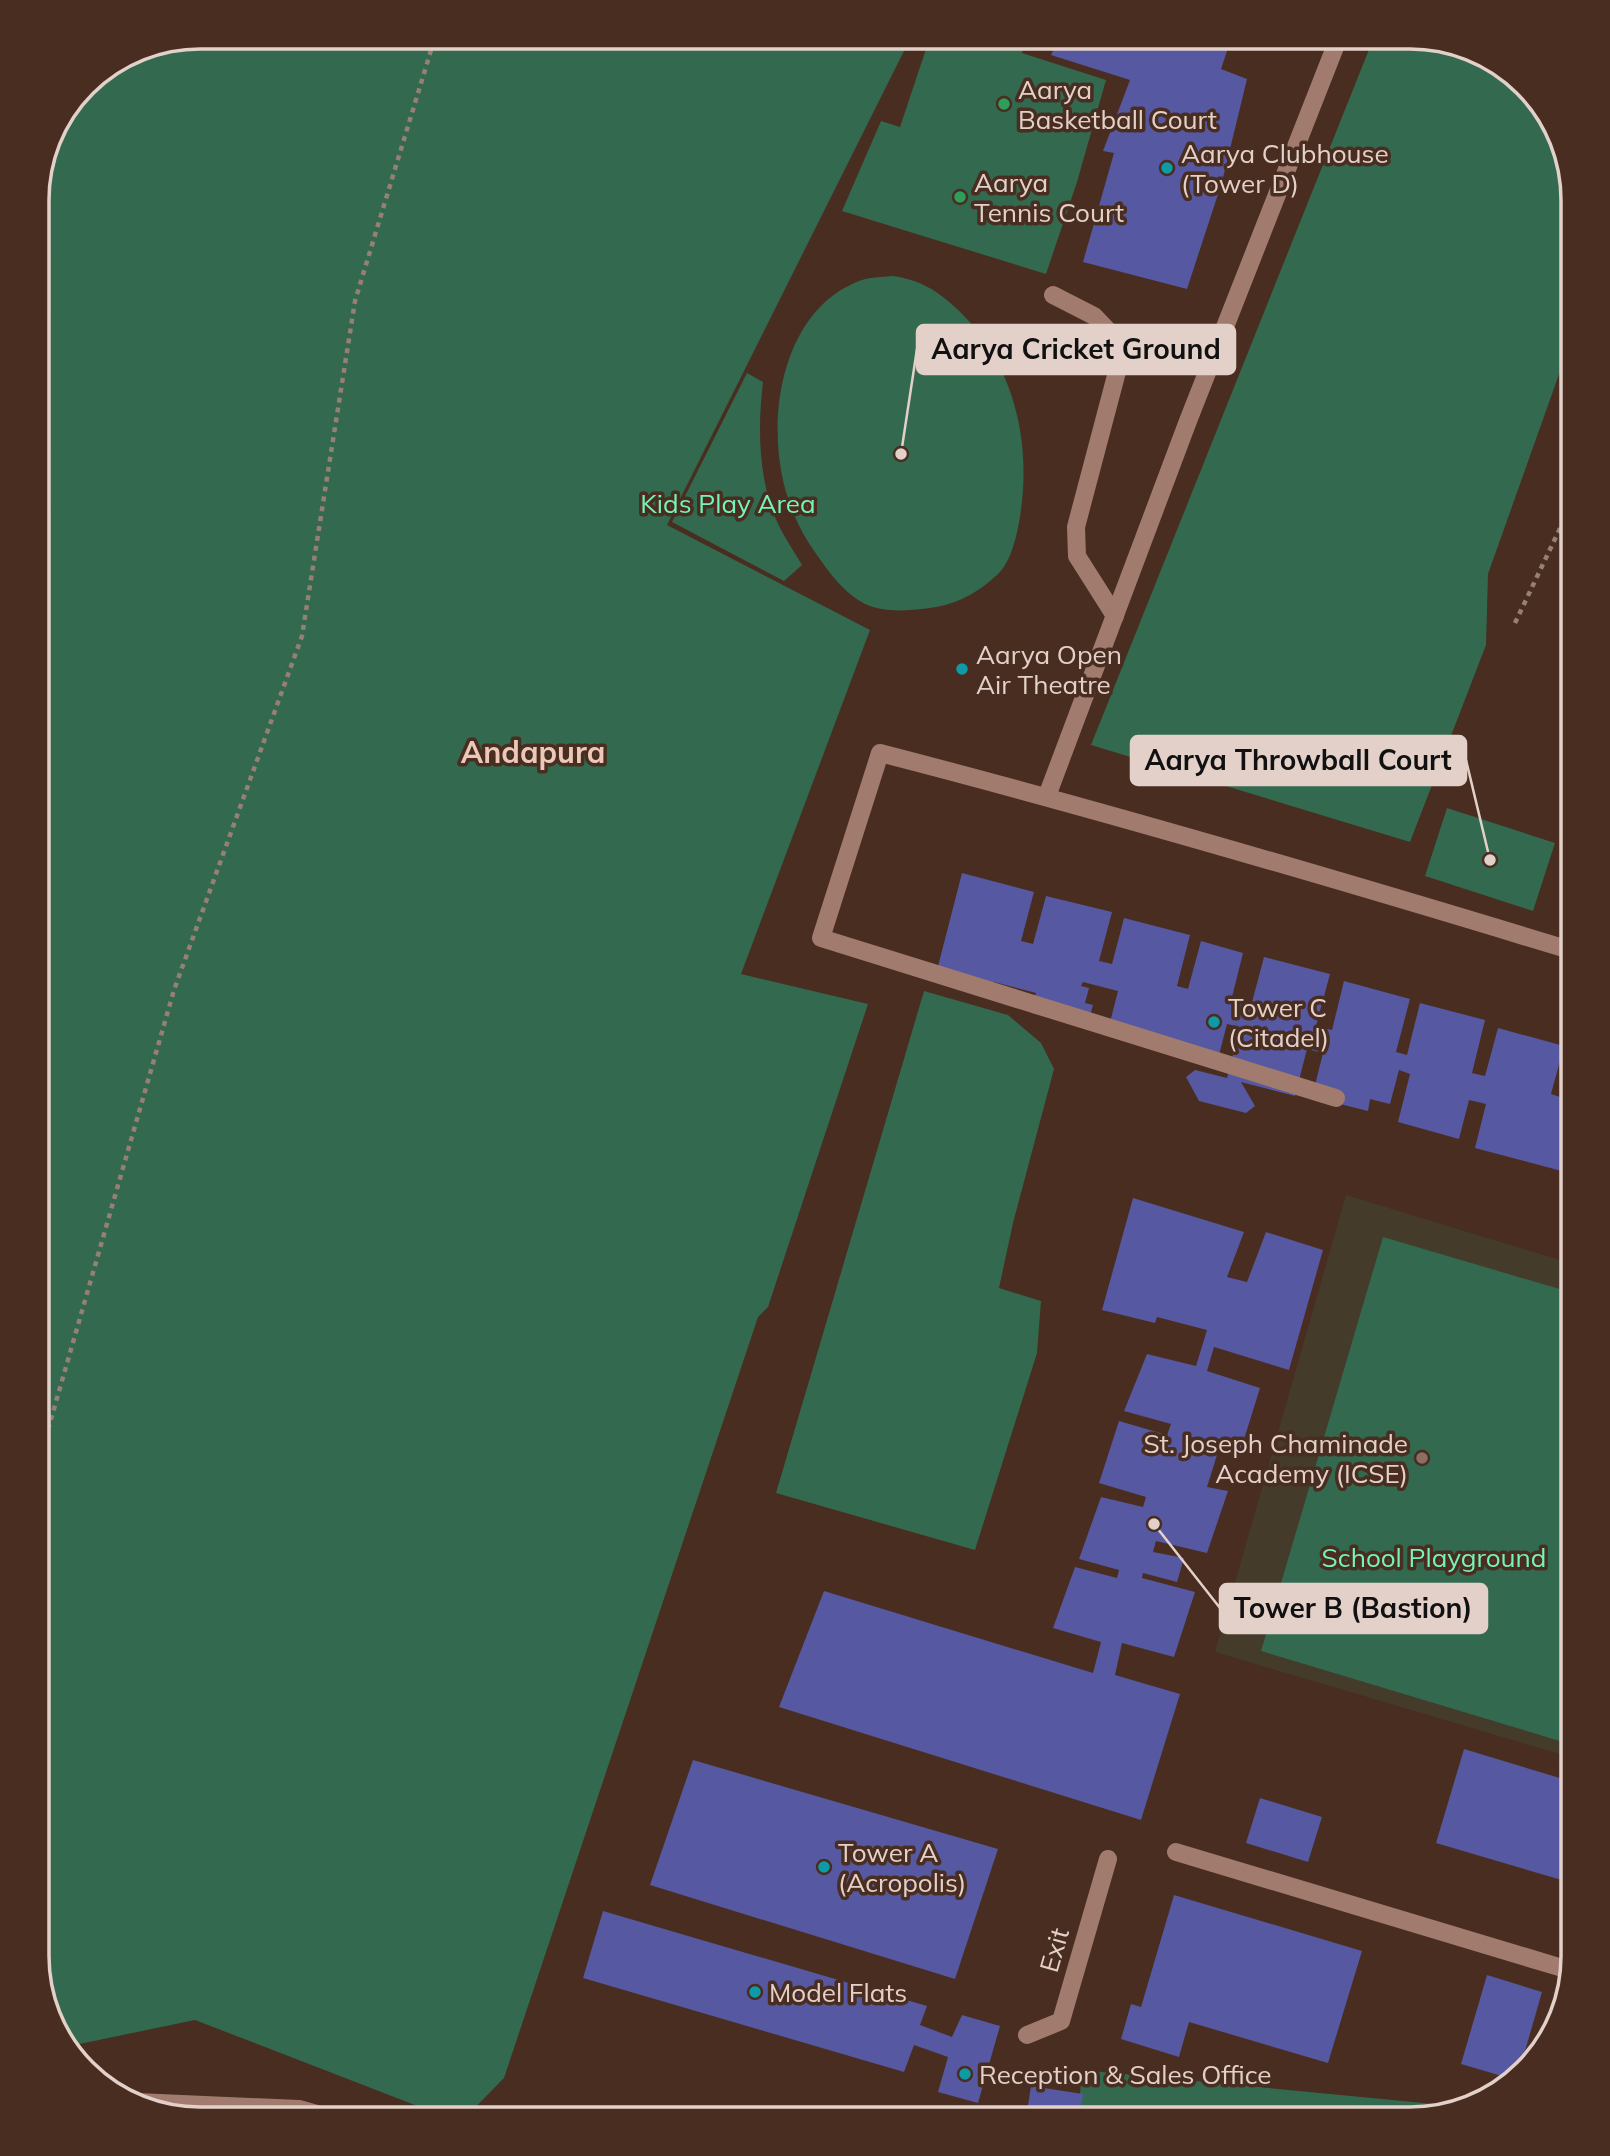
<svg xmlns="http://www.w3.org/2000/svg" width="1610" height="2156" viewBox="0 0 1610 2156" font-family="Mulish,sans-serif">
<rect width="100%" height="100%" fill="#482d20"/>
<path fill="#443b2a" d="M1346 1195 1573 1264V1758L1215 1652Z"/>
<g fill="#32694f">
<path d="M200 37H911L667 525 870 630 741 974 868 1004 768 1307 758 1317 504 2078 464 2119H451L195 2020 65 2047 37 1956V189L54 128 92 78 138 49Z"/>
<path d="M930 37H1027L1022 53 1106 80 1077 182 1046 274 842 211 881 121 900 127Z"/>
<path d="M1374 37H1420L1492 59 1546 110 1573 200V335L1488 574 1486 645 1410 842 1091 745Z"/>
<path d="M893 276C920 280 937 290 957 309 1014 362 1032 442 1020 517 1017 535 1011 563 997 575 974 596 953 606 922 609 903 611 883 612 865 604 845 594 829 573 817 555 807 541 798 526 792 509 762 436 776 310 862 280 871 277 883 277 893 276Z"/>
<path d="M747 373 763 382C758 424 758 471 773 512 780 531 792 548 802 565L784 581 672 522Z"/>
<path d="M1447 808 1555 843 1533 911 1425 876Z"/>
<path d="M924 991 1008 1015 1041 1043 1054 1069 1013 1223 999 1288 1041 1301 1037 1353 975 1550 776 1493Z"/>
<path d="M1383 1237 1573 1293V1745L1261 1651Z"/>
<path d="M1082 2070 1455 2106 1410 2119H1078Z"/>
</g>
<g fill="#5658a1">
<path d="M1060 37H1228L1231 39 1221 69 1247 79 1222 182 1187 289 1083 262 1114 153 1103 151 1130 80 1051 55Z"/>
<path d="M1256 37H1295L1291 49Z"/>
<path d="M962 873 1034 892 1021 941 1033 944 1046 896 1112 912 1099 961 1112 964 1124 918 1190 935 1177 986 1188 989 1201 941 1243 953 1231 1001 1251 1006 1264 957 1330 974 1316 1026 1332 1030 1344 981 1410 999 1396 1052 1407 1055 1420 1003 1485 1020 1472 1073 1485 1076 1498 1028 1564 1046 1551 1094 1563 1098 1573 1059V1174L1475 1148 1486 1104 1469 1100 1459 1139 1398 1122 1410 1074 1399 1070 1390 1104 1370 1099 1368 1111 1312 1097 1323 1053 1307 1049 1295 1096 1241 1082 1255 1106 1246 1113 1199 1101 1186 1077 1195 1070 1227 1078 1240 1027 1227 1024 1217 1063 1107 1034 1118 991 1083 982 1081 986 1089 988 1085 1003 1093 1005 1087 1027 1031 1013 1036 993 994 982 991 992 935 978Z"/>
<path d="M1133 1198 1244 1232 1227 1277 1247 1282 1266 1232 1323 1250 1289 1370 1214 1347 1207 1371 1260 1388 1241 1449 1187 1436 1184 1446 1217 1455 1207 1487 1228 1491 1207 1553 1156 1541 1153 1552 1184 1558 1177 1582 1143 1573 1142 1578 1195 1592 1174 1657 1122 1643 1115 1675 1180 1694 1141 1820 779 1707 824 1591 1093 1673 1101 1642 1053 1628 1075 1567 1117 1578 1119 1570 1079 1559 1101 1497 1143 1507 1146 1497 1099 1483 1119 1421 1167 1435 1171 1424 1124 1411 1147 1354 1196 1366 1207 1330 1157 1317 1155 1323 1102 1310Z"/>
<path d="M1464 1749 1573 1782V1852L1565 1881 1436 1843Z"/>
<path d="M693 1760 998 1849 955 1979 650 1885Z"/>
<path d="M1260 1798 1322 1817 1308 1862 1246 1843Z"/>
<path d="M1174 1895 1362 1951 1328 2063 1189 2022 1179 2057 1121 2039 1131 2004 1141 2007Z"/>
<path d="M603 1911 927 2006 920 2025 952 2037 962 2015 1000 2026 978 2103 938 2092 948 2057 914 2045 904 2072 583 1978Z"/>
<path d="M1487 1975 1542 1992 1519 2072 1512 2079 1461 2064Z"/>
<path d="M1031 2086 1083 2094 1079 2119H1026Z"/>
</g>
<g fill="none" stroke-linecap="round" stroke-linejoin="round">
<g stroke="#968075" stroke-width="4.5" stroke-dasharray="5 5" stroke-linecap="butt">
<path d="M1515 623 1573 501"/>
<path d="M37 1468 174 990 302 636 355 301 435 37"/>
</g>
<g stroke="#a17b6e" stroke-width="18">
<path d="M1053 295 1094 316 1115 338 1118 368 1076 527 1077 556 1115 616"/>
<path d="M1047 796 1188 421 1339 37"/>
<path d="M1336 1098 821 938 880 753C1113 813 1343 881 1573 951"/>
<path d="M1176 1852 1569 1970"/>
<path d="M1027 2035 1061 2021 1108 1859"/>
<path d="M137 2102 299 2109 334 2119"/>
</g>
</g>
<g fill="#2e9e5b" stroke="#482d20" stroke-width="2.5">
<circle cx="1004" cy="104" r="7"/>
<circle cx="960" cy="197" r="7"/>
</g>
<g fill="#0f9aa8" stroke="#482d20" stroke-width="2.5">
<circle cx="1167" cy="168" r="7"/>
<circle cx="962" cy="669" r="7"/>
<circle cx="1214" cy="1022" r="7"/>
<circle cx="824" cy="1867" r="7"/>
<circle cx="755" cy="1992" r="7"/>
<circle cx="965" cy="2074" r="7"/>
</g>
<circle fill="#8d6e63" stroke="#482d20" stroke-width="2.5" cx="1422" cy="1458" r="7"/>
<g text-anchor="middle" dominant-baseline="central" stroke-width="7" stroke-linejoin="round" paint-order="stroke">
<g font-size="26" fill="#e3d1c9" stroke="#482d20" text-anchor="start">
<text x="1018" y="89">Aarya<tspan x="1018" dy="30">Basketball Court</tspan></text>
<text x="1181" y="153">Aarya Clubhouse<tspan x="1181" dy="30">(Tower D)</tspan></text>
<text x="974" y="182">Aarya<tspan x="974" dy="30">Tennis Court</tspan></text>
<text x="976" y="654">Aarya Open<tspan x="976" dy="30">Air Theatre</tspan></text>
<text x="1228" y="1007">Tower C<tspan x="1228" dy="30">(Citadel)</tspan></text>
<text x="1408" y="1443" text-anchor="end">St. Joseph Chaminade<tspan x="1408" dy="30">Academy (ICSE)</tspan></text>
<text x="838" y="1852">Tower A<tspan x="838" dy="30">(Acropolis)</tspan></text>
<text x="769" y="1992">Model Flats</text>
<text x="979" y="2074">Reception &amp; Sales Office</text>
</g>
<g font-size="26" fill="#74f4b8" stroke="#482d20">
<text x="728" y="503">Kids Play Area</text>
<text x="1434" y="1557">School Playground</text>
</g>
<g font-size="26" fill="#e3d1c9" stroke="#482d20">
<text transform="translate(1054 1950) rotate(-74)">Exit</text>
</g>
<g font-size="30" font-weight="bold" fill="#ecc8b8" stroke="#482d20">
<text x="533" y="752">Andapura</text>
</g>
</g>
<path d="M0 0H1610V2156H0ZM200 49H1410A151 151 0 0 1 1561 200V1956A151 151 0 0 1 1410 2107H200A151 151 0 0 1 49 1956V200A151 151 0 0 1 200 49Z" fill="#482d20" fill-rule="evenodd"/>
<path fill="none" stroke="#e3d1c9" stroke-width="3.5" d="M200 49H1410A151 151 0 0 1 1561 200V1956A151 151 0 0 1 1410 2107H200A151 151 0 0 1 49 1956V200A151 151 0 0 1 200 49Z"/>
<path fill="none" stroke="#e3d1c9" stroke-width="2.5" d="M901 454L917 349M1490 860L1466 760M1154 1524L1220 1608"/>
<g fill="#e3d1c9" stroke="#482d20" stroke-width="2.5">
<circle cx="901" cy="454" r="7"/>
<circle cx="1490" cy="860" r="7"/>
<circle cx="1154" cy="1524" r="7"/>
</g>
<g fill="#e3d1c9" stroke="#e3d1c9" stroke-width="2.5">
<rect x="917" y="325" width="318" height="49" rx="7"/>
<rect x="1131" y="736" width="335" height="49" rx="7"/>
<rect x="1220" y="1584" width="267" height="49" rx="7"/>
</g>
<g font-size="28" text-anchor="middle" font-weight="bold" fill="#111">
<text x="1076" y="359">Aarya Cricket Ground</text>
<text x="1298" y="770">Aarya Throwball Court</text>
<text x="1353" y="1618">Tower B (Bastion)</text>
</g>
</svg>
